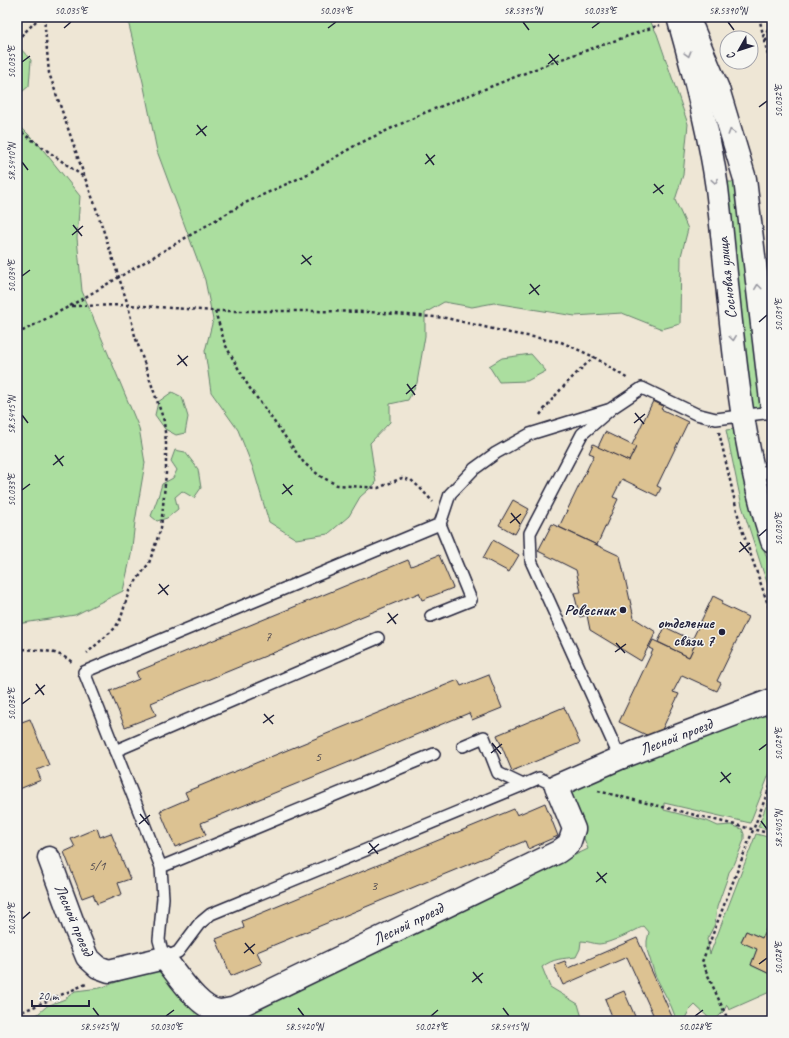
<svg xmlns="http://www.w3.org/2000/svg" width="789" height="1038" viewBox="0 0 789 1038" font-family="Caveat,sans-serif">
<rect width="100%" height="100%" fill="#eee6d5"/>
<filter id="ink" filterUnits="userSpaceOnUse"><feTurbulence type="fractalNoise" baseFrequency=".025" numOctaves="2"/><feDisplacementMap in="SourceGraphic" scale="8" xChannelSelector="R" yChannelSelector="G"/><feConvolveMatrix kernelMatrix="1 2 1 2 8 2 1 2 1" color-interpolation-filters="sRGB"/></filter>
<g filter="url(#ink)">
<g fill="#abde9f" stroke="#66806d">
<path d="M127 17H648L657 34 688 124 683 175 675 200 688 229 681 256 680 324 662 329 622 313 575 316 494 303 472 307 444 302 425 313V336L417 383 408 400 390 404V422L370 443 376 483 360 497 349 516 328 534 296 539 269 522 253 468 238 430 211 392 205 351 213 320 205 280 157 151 143 82Z"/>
<path d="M17 45 31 60 29 86 17 96Z"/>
<path d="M17 123 40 146 80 196 77 238 82 291 139 428 145 463 135 522 131 555 123 591 75 615 17 624Z"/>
<path d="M725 182H735L762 407 752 408Z"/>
<path d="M531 354 546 371 527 381 499 382 489 366 502 358Z"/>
<path d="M172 392 182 397 188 417 185 433 176 435 165 429 155 415 158 402Z"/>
<path d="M734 429 750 506 772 574V596L763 571 742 506 726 430Z"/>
<path d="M175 450 185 452 198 469 201 488 194 498 182 491 175 497 178 509 167 518 157 521 151 516 158 497 162 484 173 478 177 470 171 461Z"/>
<path d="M772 705V767L750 823 664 803V810L707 821 718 826 731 825 742 829 744 834V840L734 865 729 872 727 879 717 907 715 924 707 939 710 954 756 834 772 838V916L762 938 746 931 741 941 757 949 751 965 772 975V991L729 1010 727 1005 723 1012 717 1018H709L695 1005 689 1011 685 1018 677 1021 671 1006 655 975 647 950V941L649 932 644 926C634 931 609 944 599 944 594 944 588 941 581 941L580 949 576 957C562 959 554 958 542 967L550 987 578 1004 583 1021H110L103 1017 97 1021H19L38 1014 47 1006 65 999 75 991 100 988 125 979 135 974 160 968 229 1018 588 849 565 788 577 790 584 784Z"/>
<path d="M772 791V830L758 827Z"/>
</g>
<g fill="#dcc292" stroke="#22223b">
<path d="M653 401 663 406 661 409 688 422 657 486 661 488 657 496 622 479 613 497 618 499 597 545 559 527 594 455 589 453 593 444 629 461 636 447 632 445Z"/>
<path d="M605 432 636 447 629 461 598 447Z"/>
<path d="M513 500 529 509 515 534 499 525Z"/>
<path d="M552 524 620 556 634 618 656 632 641 661 590 630 587 615 580 617 574 593 581 592 576 570 538 551Z"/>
<path d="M493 540 519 555 509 572 483 558Z"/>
<path d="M439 555 453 588 422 600 419 593 151 703 156 715 125 727 110 691 139 679 136 672 408 560 411 566Z"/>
<path d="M713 596 723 601 721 604 748 617 717 681 721 683 717 691 682 675 673 692 679 694 657 740 619 722 653 650 649 648 653 640 689 657 696 642 692 640Z"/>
<path d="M665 627 696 642 689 657 658 642Z"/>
<path d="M489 675 502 708 472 720 469 713 201 823 206 835 175 847 160 811 188 799 185 792 458 680 461 686Z"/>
<path d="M564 707 580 743 512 771 497 735Z"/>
<path d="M17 718 19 723 30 719 49 765 37 770 41 780 17 790Z"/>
<path d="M545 803 558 836 528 849 525 841 257 952 262 963 231 976 216 939 244 928 242 921 514 809 517 815Z"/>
<path d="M97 828 100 837 111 833 130 879 118 883 122 894 97 904 93 894 82 898 64 852 75 847 71 839Z"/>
<path d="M772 916V975L751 965 757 949 741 942 746 931 762 938Z"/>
<path d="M637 938 674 1021H656L627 957 563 985 554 965 565 961 568 968Z"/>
<path d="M624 991 637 1021H614L605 999Z"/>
</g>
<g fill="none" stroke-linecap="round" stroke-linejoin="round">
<g stroke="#22223b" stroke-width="14">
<g id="service">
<path d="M754 475 772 470"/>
<path d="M440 524 84 672 161 867 163 898 159 940 164 958 178 952 199 924 211 914 523 785"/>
<path d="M431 616 471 600 440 524 450 494 474 469 496 453 530 434 608 410"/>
<path d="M463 746 484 737 498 773 523 785 539 778 556 786"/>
<path d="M115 751 378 638"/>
<path d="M620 758 531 561 530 533 582 434 612 408 642 388 696 414 716 419 772 412"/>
<path d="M161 867 434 754"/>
</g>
</g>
<g stroke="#22223b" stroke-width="25">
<path id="minor" d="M49 858 73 923 87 957 98 967 109 971 164 958C177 973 199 1010 220 1011 224 1011 229 1009 233 1009L558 852 569 844 574 829 556 786 620 758 772 700"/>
</g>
<g stroke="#22223b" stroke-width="25">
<g id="tertiary">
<path d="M678 17C694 73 709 130 717 188 731 306 735 427 772 541"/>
<path d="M693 29 718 89 745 179 772 409"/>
</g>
</g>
<g stroke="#22223b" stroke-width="2.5" stroke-dasharray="3 3" stroke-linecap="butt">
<path d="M44 17 49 73 85 178 94 202 128 305 135 336 164 421 166 443V473L161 528 149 563 129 591 121 618 115 628 87 653"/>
<path d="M759 17 772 73"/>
<path d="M772 25 763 37 772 45"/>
<path d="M17 40 40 17"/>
<path d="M17 129 85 178"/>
<path d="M72 306 128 305 215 311H312L370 312 446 318 510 333 561 342 594 357 628 379"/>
<path d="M215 311 225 344 234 361 249 387 304 463 320 476 337 485 378 488 402 478 411 480 420 488 433 502"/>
<path d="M17 334 70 306 243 204 304 176 356 145 424 113 553 62 660 25"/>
<path d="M540 415C556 393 574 375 594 357"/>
<path d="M719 432 740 524 772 616"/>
<path d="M17 649C37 650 57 649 73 663"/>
<path d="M598 791 772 834"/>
<path d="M17 1014 86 984"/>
<path d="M726 1021 728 1020 702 962 772 781"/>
</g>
<use href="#service" stroke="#f6f6f2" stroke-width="11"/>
<use href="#minor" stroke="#f6f6f2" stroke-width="22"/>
<use href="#tertiary" stroke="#f6f6f2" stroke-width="22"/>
</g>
<defs><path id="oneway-chevron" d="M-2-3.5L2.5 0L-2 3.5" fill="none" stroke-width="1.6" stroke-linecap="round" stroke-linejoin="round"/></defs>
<g stroke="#9797a0">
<use href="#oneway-chevron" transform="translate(688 54) rotate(74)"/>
<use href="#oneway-chevron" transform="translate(731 132) rotate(-108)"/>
<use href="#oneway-chevron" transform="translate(715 181) rotate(81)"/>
<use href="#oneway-chevron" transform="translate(758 287) rotate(-97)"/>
<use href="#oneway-chevron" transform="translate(733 338) rotate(83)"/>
</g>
</g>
<path fill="none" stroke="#22223b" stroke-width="1.5" d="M523 22 529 30M728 22 734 30M64 28 71 22M328 28 336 22M592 28 600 22M549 54 558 65M22 62 30 56M548 64 559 55M759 107 767 101M197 125 206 136M196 135 207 126M426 154 434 165M22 162 28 170M425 164 435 155M654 184 663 194M653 193 664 185M73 225 82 236M72 235 83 226M302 255 311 265M301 264 312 256M22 276 30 270M530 284 539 295M529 294 540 285M759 322 767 315M178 355 187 366M177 365 188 356M407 384 415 395M406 394 416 385M635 413 644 424M22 415 28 423M634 423 645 414M55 455 63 466M53 465 64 456M283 484 292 495M22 490 30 484M282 494 293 485M511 513 520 524M510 523 521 514M759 536 767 529M740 542 749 553M739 552 750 543M159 584 168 595M158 594 169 585M388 613 396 624M387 623 398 614M616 643 625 653M615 652 626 644M36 684 44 695M35 694 45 685M22 704 30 698M264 714 273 724M263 723 274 715M492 743 501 754M759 750 767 744M491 753 502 744M721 772 730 783M720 782 731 773M140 814 149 825M761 821 767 829M139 824 150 815M369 843 378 854M368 853 379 844M597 872 606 883M596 882 607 873M22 919 30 912M245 943 254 954M244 953 255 944M759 964 767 958M473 972 482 983M472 982 483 973M93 1008 99 1016M298 1008 304 1016M503 1008 509 1016M166 1016 174 1010M431 1016 438 1010M695 1016 703 1010"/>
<g fill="#22223b" stroke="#f6f6f2" stroke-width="1.5">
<circle cx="623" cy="610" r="4"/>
<circle cx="722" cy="632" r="4"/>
</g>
<g text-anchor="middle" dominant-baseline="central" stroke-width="3" stroke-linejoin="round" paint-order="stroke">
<g font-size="14" fill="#504a51">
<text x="268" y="636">7</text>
<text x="318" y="756">5</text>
<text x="97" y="865">5/1</text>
<text x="374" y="885">3</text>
</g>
<g font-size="16" fill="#22223b" stroke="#f6f6f2">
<text transform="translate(727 278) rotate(-96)">Сосновая улица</text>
<text transform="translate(676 737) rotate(-21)">Лесной проезд</text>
<text transform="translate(74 920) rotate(67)">Лесной проезд</text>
<text transform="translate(408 924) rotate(-26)">Лесной проезд</text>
</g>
<g font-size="16" font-weight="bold" fill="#22223b" stroke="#f6f6f2" text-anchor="end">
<text x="615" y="610">Ровесник</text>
<text x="714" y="623">отделение<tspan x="714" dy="18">связи 7</tspan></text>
</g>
</g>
<rect width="789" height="1038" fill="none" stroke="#f6f6f2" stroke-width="44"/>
<g transform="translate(739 50) rotate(231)"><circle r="19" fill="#f6f6f2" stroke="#a1a1a9"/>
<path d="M0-3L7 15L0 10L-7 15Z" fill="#22223b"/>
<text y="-6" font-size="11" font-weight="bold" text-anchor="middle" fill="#22223b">С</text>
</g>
<path d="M32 1000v6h57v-6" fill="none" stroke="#22223b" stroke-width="2"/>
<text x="38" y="1000" font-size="12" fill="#22223b" stroke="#f6f6f2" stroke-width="3" paint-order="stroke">20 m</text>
<rect x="22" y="22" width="745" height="994" fill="none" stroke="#22223b" stroke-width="1.5"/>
<g font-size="10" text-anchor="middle" fill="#22223b">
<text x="71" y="14">50.035°E</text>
<text x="336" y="14">50.034°E</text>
<text x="523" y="14">58.5395°N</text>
<text x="600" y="14">50.033°E</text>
<text x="728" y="14">58.5390°N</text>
<text transform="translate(11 62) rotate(-90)" y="4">50.035°E</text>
<text transform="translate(778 101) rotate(-90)" y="4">50.032°E</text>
<text transform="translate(11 162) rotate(-90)" y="4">58.5410°N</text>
<text transform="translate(11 276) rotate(-90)" y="4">50.034°E</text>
<text transform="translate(778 315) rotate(-90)" y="4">50.031°E</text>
<text transform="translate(11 415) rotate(-90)" y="4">58.5415°N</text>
<text transform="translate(11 490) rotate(-90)" y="4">50.033°E</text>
<text transform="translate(778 529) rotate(-90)" y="4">50.030°E</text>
<text transform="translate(11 704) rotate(-90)" y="4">50.032°E</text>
<text transform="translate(778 744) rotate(-90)" y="4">50.029°E</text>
<text transform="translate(778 829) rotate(-90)" y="4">58.5405°N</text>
<text transform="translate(11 919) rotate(-90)" y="4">50.031°E</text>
<text transform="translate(778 958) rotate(-90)" y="4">50.028°E</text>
<text x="99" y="1030">58.5425°N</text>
<text x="166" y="1030">50.030°E</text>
<text x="304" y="1030">58.5420°N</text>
<text x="431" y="1030">50.029°E</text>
<text x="509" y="1030">58.5415°N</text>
<text x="695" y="1030">50.028°E</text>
</g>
</svg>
